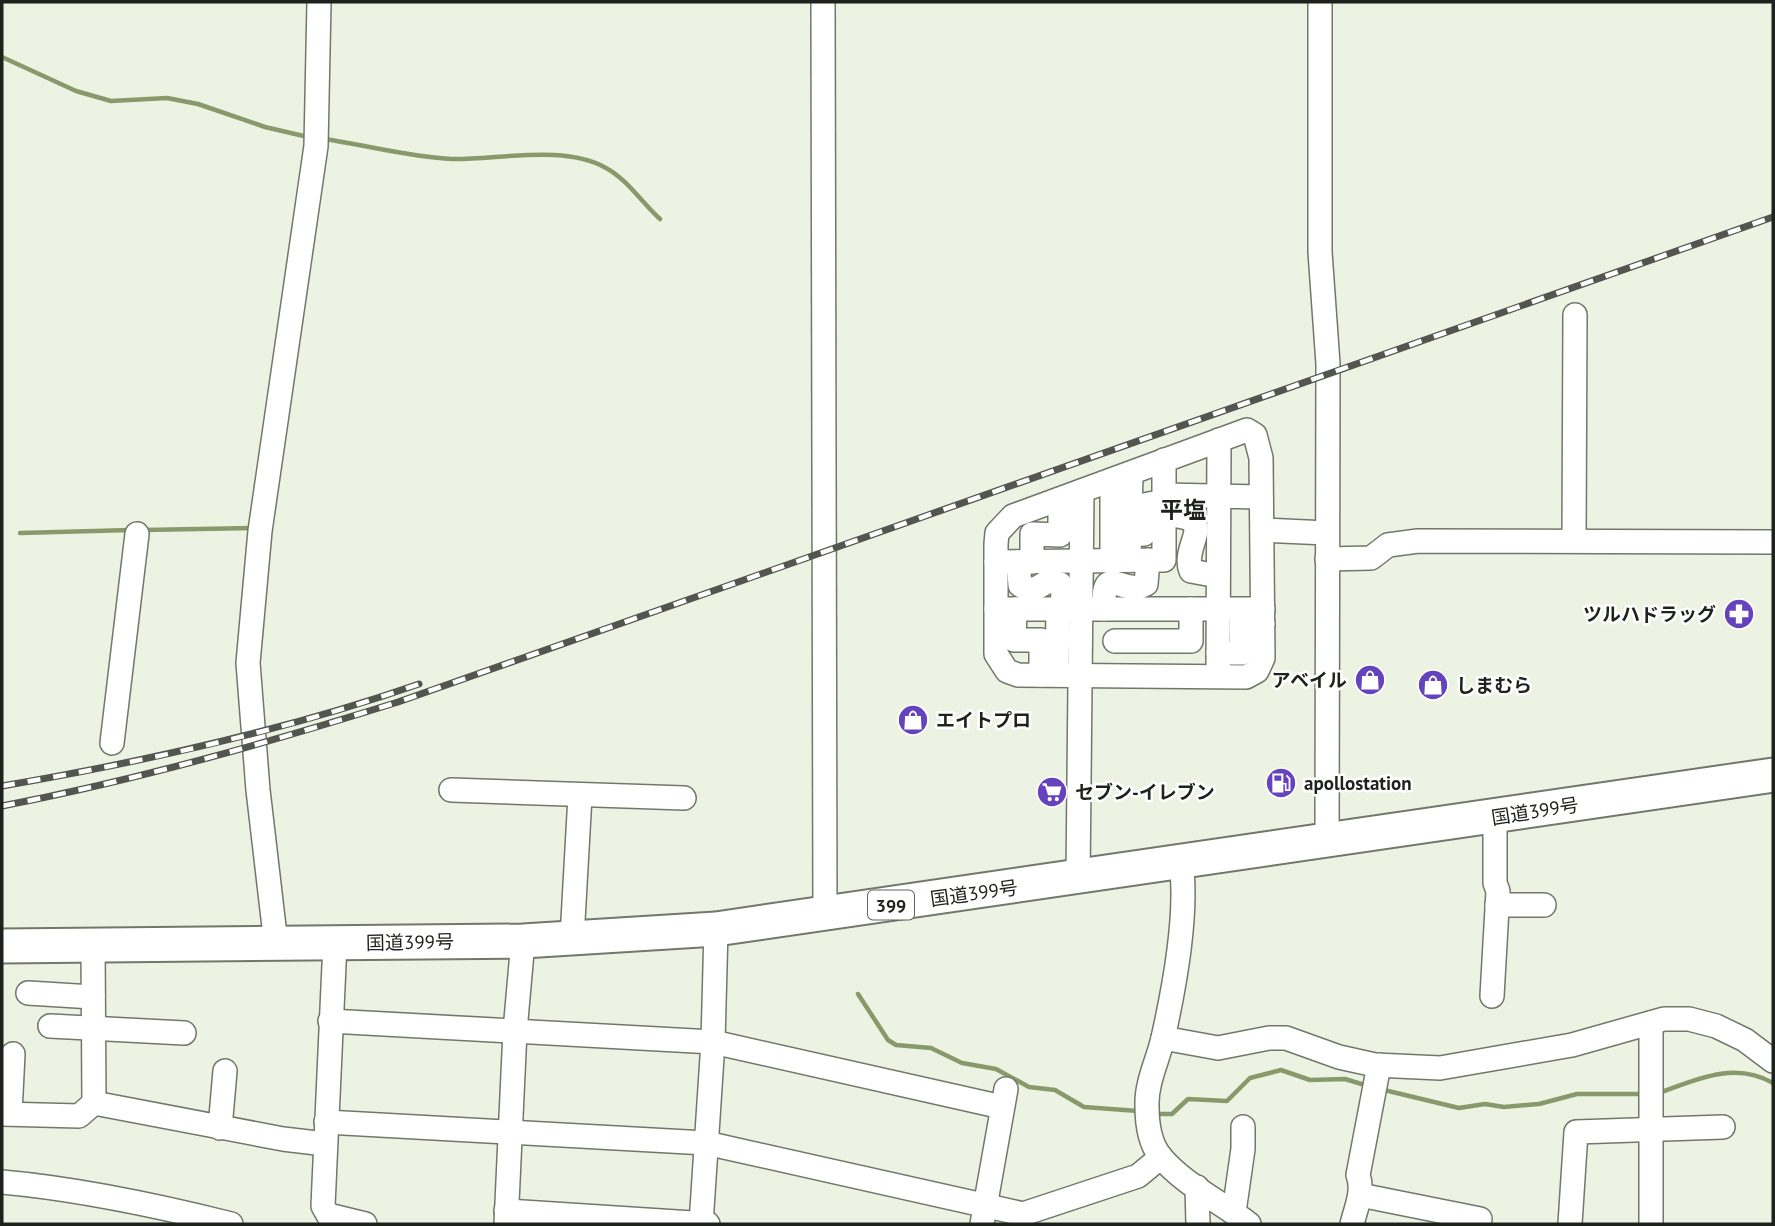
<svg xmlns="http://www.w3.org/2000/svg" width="1775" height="1226" viewBox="0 0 1775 1226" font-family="'PT Sans','Noto Sans JP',sans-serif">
<rect width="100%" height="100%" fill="#ecf3e2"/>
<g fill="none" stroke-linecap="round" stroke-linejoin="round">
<g stroke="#889a6c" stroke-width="4.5">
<path d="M2 57 76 91 111 101 167 98 198 104 265 127 308 137"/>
<path d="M324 139C366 145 409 157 452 159 497 160 565 144 606 168 628 180 642 203 660 219"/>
<path d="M143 530 254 528"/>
<path d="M20 533 131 530"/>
<path d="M858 994 888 1040 896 1045 931 1048 962 1063 996 1069 1029 1087 1055 1090 1084 1107 1138 1111"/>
<path d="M1380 1089 1459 1108 1485 1104 1504 1107 1539 1104 1577 1094H1643"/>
<path d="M1659 1093C1697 1079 1735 1061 1773 1083"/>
<path d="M1154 1114H1172L1188 1099 1227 1101 1250 1078 1281 1070 1310 1080 1345 1079 1368 1086"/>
</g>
<g stroke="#727869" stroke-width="26">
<g id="minor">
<path d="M823 2 825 915"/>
<path d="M1320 2V252L1328 364 1327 841"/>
<path d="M1247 430 1255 435 1261 458 1263 658 1257 671 1246 677 1018 675 1007 671 996 654V544L997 533 1013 516Z"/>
<path d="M1164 495 1261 497"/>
<path d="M1164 515C1223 516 1180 545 1191 571L1218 576"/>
<path d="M1262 530 1327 533"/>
<path d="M1130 535 1144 534 1147 530 1144 505 1164 501"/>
<path d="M1574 540 1575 315"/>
<path d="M1327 559 1371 558 1388 545 1418 541 1773 542"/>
<path d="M1112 560V480"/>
<path d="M1129 560 1131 473"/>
<path d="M996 562 1164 560V460"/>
<path d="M1018 562 1020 585C1031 593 1038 588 1048 581L1060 584 1063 592 1062 609"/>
<path d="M1032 562V534L1060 535V499"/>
<path d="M996 609H1263"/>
<path d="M1015 609 1014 640H1041V675"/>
<path d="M1104 609C1103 569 1113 586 1137 588L1146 584 1148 560"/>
<path d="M1115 641H1191V609"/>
<path d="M1218 653H1242L1241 624H1263"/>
<path d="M1057 675 1058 609"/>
<path d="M1218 676 1219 440"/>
<path d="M112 743 137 534"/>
<path d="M451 790 684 798"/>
<path d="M1181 863C1188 912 1174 989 1163 1038 1158 1060 1146 1083 1147 1106 1147 1123 1149 1142 1160 1156 1184 1185 1221 1202 1249 1224"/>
<path d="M1078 878 1082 491"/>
<path d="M1497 905H1544"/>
<path d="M572 938 580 796"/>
<path d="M335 943 323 1206 328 1215 365 1224"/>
<path d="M93 944 94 1103 283 1139 325 1144"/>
<path d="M276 944 258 790 248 663 260 531 316 146 319 2"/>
<path d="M28 993 93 997"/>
<path d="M1492 996 1498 891 1495 883V817"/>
<path d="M330 1021 713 1042 1002 1107"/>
<path d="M50 1026 184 1033"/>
<path d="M1163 1038 1218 1048 1269 1038H1286L1339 1057 1375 1065 1440 1068 1572 1045 1664 1019H1689L1716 1026 1745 1040 1773 1061"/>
<path d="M10 1113 13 1054"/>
<path d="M2 1114 79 1116 94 1103"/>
<path d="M326 1122 706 1143 1023 1214 1138 1176 1161 1157"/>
<path d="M220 1128 225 1071"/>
<path d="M2 1182C80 1189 155 1205 231 1224"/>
<path d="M1197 1187 1198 1224"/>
<path d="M1360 1195 1480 1219"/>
<path d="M506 1211 708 1224"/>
<path d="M1234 1212 1243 1149V1127"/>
<path d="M506 1224 515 1031 523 941"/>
<path d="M701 1224 713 1042 716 929"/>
<path d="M982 1224 1006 1089"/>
<path d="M1352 1224C1356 1208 1364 1191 1358 1175L1379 1065"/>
<path d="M1570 1224 1576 1132 1723 1127"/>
<path d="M1651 1224V1023"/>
</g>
</g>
<g stroke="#727869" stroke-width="37">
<path id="highway" d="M2 946 523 941 716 929 1773 775"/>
</g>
<use href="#minor" stroke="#fff" stroke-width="23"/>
<use href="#highway" stroke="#fff" stroke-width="33"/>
<g stroke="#52564e" stroke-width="7">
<g id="rail">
<path d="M2 786C143 762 284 731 419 684"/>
<path d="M2 806C137 780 267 743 398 702L1773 217"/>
</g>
</g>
<use href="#rail" stroke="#fff" stroke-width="4.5" stroke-dasharray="13" stroke-linecap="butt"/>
</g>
<defs>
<g id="pharmacy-disc" transform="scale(1.575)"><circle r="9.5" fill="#6443bc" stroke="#fff"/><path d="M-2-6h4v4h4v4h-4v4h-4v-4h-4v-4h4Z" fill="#fff"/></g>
<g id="shop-disc" transform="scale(1.575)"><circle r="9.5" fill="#6443bc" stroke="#fff"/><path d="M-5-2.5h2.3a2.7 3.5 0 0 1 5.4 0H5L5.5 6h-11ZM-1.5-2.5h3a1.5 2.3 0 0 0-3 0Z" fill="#fff"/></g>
<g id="fuel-disc" transform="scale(1.575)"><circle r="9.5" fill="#6443bc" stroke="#fff"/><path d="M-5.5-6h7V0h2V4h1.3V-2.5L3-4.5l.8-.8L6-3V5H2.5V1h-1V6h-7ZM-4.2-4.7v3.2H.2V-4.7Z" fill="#fff"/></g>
<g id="supermarket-disc" transform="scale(1.575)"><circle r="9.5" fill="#6443bc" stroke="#fff"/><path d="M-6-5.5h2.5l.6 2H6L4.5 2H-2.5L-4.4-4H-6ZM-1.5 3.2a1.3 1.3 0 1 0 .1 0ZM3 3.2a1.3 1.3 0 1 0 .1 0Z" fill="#fff"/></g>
</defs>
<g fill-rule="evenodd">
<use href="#pharmacy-disc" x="1739" y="614"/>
<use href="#shop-disc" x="1370" y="680"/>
<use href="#shop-disc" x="1433" y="685"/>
<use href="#shop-disc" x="913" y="720"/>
<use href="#fuel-disc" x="1281" y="783"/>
<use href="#supermarket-disc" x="1052" y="792"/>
</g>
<g text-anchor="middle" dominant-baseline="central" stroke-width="5" stroke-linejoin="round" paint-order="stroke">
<rect fill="#fff" stroke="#626460" stroke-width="2" x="868" y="890.5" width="46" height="29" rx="5"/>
<g font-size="18" font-weight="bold" fill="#1f221c">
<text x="891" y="905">399</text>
</g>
<g font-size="19" font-weight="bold" fill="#1f221c" stroke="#fff" text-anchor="start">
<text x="1716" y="614" text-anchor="end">ツルハドラッグ</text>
<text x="1347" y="680" text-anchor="end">アベイル</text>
<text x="1456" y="685">しまむら</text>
<text x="936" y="720">エイトプロ</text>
<text x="1304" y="783">apollostation</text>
<text x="1075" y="792">セブン-イレブン</text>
</g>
<g font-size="19" fill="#1f221c" stroke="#fff">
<text transform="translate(1535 811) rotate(-9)">国道399号</text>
<text transform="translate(974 893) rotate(-8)">国道399号</text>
<text transform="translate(410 942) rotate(-1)">国道399号</text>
</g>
<g font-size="23" font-weight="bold" fill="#1f221c" stroke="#fff">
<text x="1183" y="509">平塩</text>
</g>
</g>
<rect width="1775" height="1226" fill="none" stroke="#1f221c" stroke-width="7"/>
</svg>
